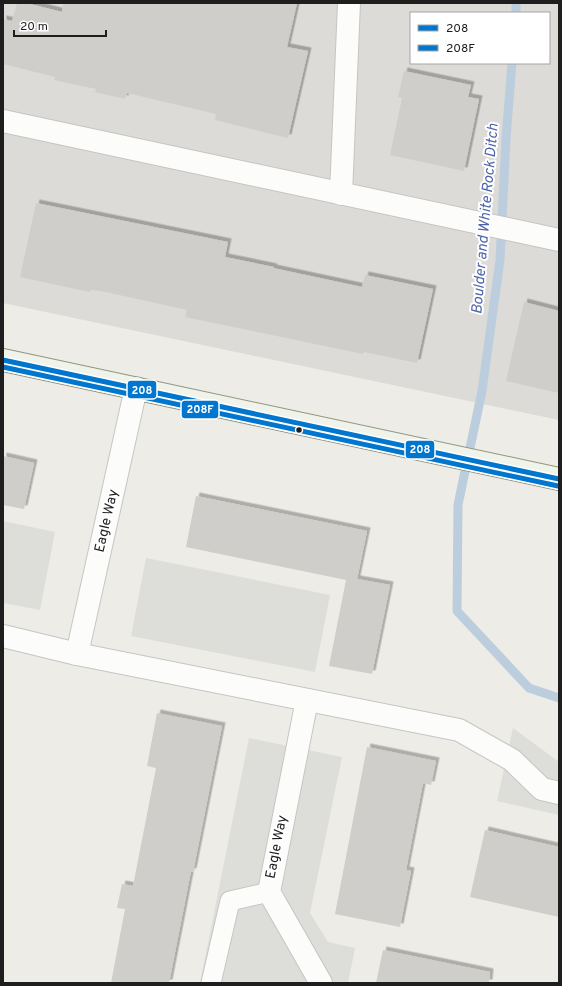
<svg xmlns="http://www.w3.org/2000/svg" width="562" height="986" viewBox="0 0 562 986" font-family="Overpass,sans-serif">
<defs>
<filter id="shadow"><feDropShadow dx="3.5" dy="-3.5" stdDeviation="0" flood-color="#0004"/></filter>
</defs>
<rect width="100%" height="100%" fill="#edece7"/>
<path fill="#dcdbd8" fill-rule="evenodd" d="M3 3H559V420L3 303ZM411 13H549V63H411Z"/>
<g fill="#ddddda">
<path d="M3 521 55 532 40 610 3 603Z"/>
<path d="M146 558 330 595 315 672 131 636Z"/>
<path d="M513 728 559 762V815L497 801Z"/>
<path d="M249 738 342 757 310 913 328 942 355 948 348 983H200Z"/>
</g>
<g fill="none" stroke-linecap="round" stroke-linejoin="round">
<g stroke="#bccede" stroke-width="9">
<path d="M516 13V3"/>
<path d="M470 448 482 391 500 260 506 139 512 63"/>
<path d="M465 471 458 505 457 611 529 688 559 698"/>
</g>
</g>
<g fill="#cfceca" filter="url(#shadow)">
<path d="M17 3H26L62 12 63 3H297L287 47 308 51 288 138 215 120 216 114 127 93 125 99 95 92 96 89 54 80 55 77 3 64V19L12 21Z"/>
<path d="M404 71 471 85 468 97 479 99 464 171 390 155 402 98 398 97Z"/>
<path d="M36 203 228 242 225 257 274 267 273 268 362 287 365 275 433 289 417 363 364 352 363 354 185 317 187 310 101 291 91 290 90 292 20 277Z"/>
<path d="M524 302 559 311V393L506 381Z"/>
<path d="M3 456 34 463 24 509 3 505Z"/>
<path d="M196 496 367 531 357 579 390 585 372 674 329 666 346 580 186 547Z"/>
<path d="M157 713 222 726 193 872 191 871 169 983H111L125 909 117 908 122 884 133 886 156 768 147 766Z"/>
<path d="M367 747 436 761 431 785 423 783 406 870 411 871 400 927 335 914Z"/>
<path d="M485 830 559 847V917L470 897Z"/>
<path d="M383 950 490 972 489 983H376Z"/>
</g>
<g fill="none" stroke-linecap="round" stroke-linejoin="round">
<g stroke="#c5c5c3" stroke-width="21">
<path id="lane" d="M211 983 230 901 269 892"/>
</g>
<g stroke="#c5c5c3" stroke-width="24">
<g id="street">
<path d="M3 121 559 240"/>
<path d="M341 194 349 3"/>
<path d="M3 636 77 654 459 730 512 760 542 789 559 793"/>
<path d="M77 654 136 388"/>
<path d="M307 700 269 892 321 983"/>
</g>
</g>
<g stroke="#8f9680" stroke-width="24">
<path id="secondary" d="M3 360 559 479"/>
</g>
<use href="#lane" stroke="#fcfcfb" stroke-width="19"/>
<use href="#street" stroke="#fcfcfb" stroke-width="22"/>
<use href="#secondary" stroke="#f0f3ea" stroke-width="22"/>
<g stroke="#fff" stroke-width="8">
<path id="bus-1" d="M3 360 559 479"/>
</g>
<g stroke="#fff" stroke-width="8">
<path id="bus-2" d="M3 367 558 486"/>
</g>
<use href="#bus-1" stroke="#0076ce" stroke-width="5"/>
<use href="#bus-2" stroke="#0076ce" stroke-width="5"/>
</g>
<circle fill="#1e1e1e" stroke="#fff" stroke-width="1.5" cx="299" cy="430" r="3.5"/>
<g text-anchor="middle" dominant-baseline="central" stroke-width="4" stroke-linejoin="round" paint-order="stroke">
<g font-size="14" fill="#1e1e1e" stroke="#fff">
<text transform="translate(107 521) rotate(-77)">Eagle Way</text>
<text transform="translate(277 847) rotate(-79)">Eagle Way</text>
</g>
<g font-size="15" font-style="italic" fill="#4f65a9" stroke="#fff">
<text transform="translate(486 219) rotate(-85)">Boulder and White Rock Ditch</text>
</g>
</g>
<g stroke="#fff" stroke-width="1.5">
<rect x="127" y="380" width="30" height="19" rx="4" fill="#0076ce"/>
<rect x="181" y="400" width="38" height="19" rx="4" fill="#0076ce"/>
<rect x="405" y="440" width="30" height="19" rx="4" fill="#0076ce"/>
</g>
<g font-size="11" text-anchor="middle" font-weight="bold" fill="#fff">
<text x="142" y="394">208</text>
<text x="200" y="413">208F</text>
<text x="420" y="453">208</text>
</g>
<rect width="562" height="986" fill="none" stroke="#1e1e1e" stroke-width="8"/>
<rect x="410" y="12" width="140" height="52" fill="#ffffff" stroke="#a5a5a5"/>
<rect x="418" y="25" width="20" height="6" fill="#0076ce" stroke="#a5a5a5"/>
<text x="446" y="32" font-size="12" fill="#1e1e1e">208</text>
<rect x="418" y="45" width="20" height="6" fill="#0076ce" stroke="#a5a5a5"/>
<text x="446" y="52" font-size="12" fill="#1e1e1e">208F</text>
<path d="M14 30v6h92v-6" fill="none" stroke="#1e1e1e" stroke-width="2"/>
<text x="20" y="30" font-size="12" fill="#1e1e1e" stroke="#ffffff" stroke-width="3" paint-order="stroke">20 m</text>
</svg>
